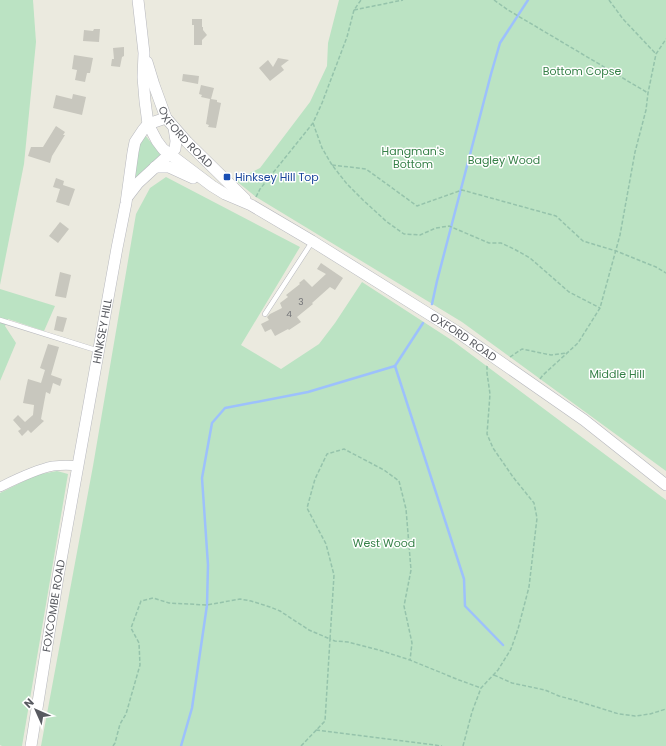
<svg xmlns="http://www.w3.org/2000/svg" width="666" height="746" viewBox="0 0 666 746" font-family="Poppins,sans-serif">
<rect width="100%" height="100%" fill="#ebeadf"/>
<g fill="#bbe3c3">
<path d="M0 0H33L36 42 24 164 0 285Z"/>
<path d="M339 0H666V471L462 322 256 197 235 180 260 168 310 102 327 66 328 43Z"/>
<path d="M145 135 162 156 138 178H134L138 147Z"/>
<path d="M166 177 300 247 241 345 281 369 319 344 335 323 362 282 453 341 666 500V746H41L93 466 136 214 150 188Z"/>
<path d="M0 289 55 306 44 331 8 319 5 326 16 343 0 381Z"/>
<path d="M57 471 68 474 22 746H2L0 745V493L36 475Z"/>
</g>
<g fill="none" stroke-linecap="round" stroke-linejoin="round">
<g stroke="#9dc1fc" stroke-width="2.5">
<path d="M432 304 437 281 491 74 500 43 528 0"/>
<path d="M423 323 395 366 464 579 465 606 503 645"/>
<path d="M181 746 192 708 207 605 208 565 202 478 212 423 225 408 308 392 395 366"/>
</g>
</g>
<g fill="#c8c7be">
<path d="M192 19H202V27H203V30L207 35 202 40V45H194V25H192Z"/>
<path d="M94 29H100L99 42 83 41 84 30 93 31Z"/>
<path d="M124 47V56L122 57 120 67 111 66 112 59H114L113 48Z"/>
<path d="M74 55 93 58 90 73H87L85 82 75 80 77 70 72 69Z"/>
<path d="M278 58 289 60 281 66 284 70 270 81 259 68 268 60 273 67Z"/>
<path d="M183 74 199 76 198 84 182 81Z"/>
<path d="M201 85 214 88 211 99 217 100V102L221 103 216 128 208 127 209 125 206 124 210 99 201 97 202 95 199 94Z"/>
<path d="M73 94 86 97 82 115 53 108 56 95 72 99Z"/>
<path d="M56 126 65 132 63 135H65L52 156 50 163 28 156 31 147H43Z"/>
<path d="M56 178 64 181 63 185 75 189 69 206 56 202 60 189 53 187Z"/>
<path d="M60 222 69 229 58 243 49 236Z"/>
<path d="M321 263 343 278 335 290 330 287 312 303 313 304 297 317 301 322 289 330 288 329 275 336 271 329 265 332 261 324 269 320 267 317 270 314 282 308 280 303 288 297 286 295 300 284 299 283 304 279 312 287 326 274 317 269Z"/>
<path d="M60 272 71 275 66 298 55 296Z"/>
<path d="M57 316 67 318 63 332 54 330Z"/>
<path d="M48 344 59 347 51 375 62 379 60 386 53 383 50 394 46 392 41 419 44 421 31 433 28 430 22 436 18 431 21 429 13 420 18 415 25 422 33 415 34 405 23 403 26 388 28 379 41 383 45 370 40 368Z"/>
</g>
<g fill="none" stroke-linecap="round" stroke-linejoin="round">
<g stroke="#b7b8be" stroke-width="5.5">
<g id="service">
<path d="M265 314 312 242"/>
<path d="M0 320 99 351"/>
</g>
</g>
<g stroke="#b7b8be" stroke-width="10">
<path id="minor" d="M0 487C14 480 38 469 53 466 62 465 70 465 78 466"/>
</g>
<g stroke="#b7b8be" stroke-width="12">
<g id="tertiary">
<path id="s1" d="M138 0 144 53 143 77 145 101 148 124 157 141 163 149 212 186 225 194 251 205 312 241 456 331 584 420 666 485"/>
<path id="s2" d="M147 62 154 85 166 118 187 142 245 199"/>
<path d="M155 167H169L193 178"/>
<path d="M128 196 138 183 175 149 176 141 174 128"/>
<path id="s3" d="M31 746 58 577 117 248 126 203 133 152 135 142 143 130 148 124 166 118"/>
</g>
</g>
<g stroke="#95c3ab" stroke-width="1.5" stroke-dasharray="4 2" stroke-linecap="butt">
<path d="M494 0 508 10 648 93"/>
<path d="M609 0 623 19 656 54"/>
<path d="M354 10 403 0"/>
<path d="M313 123 322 148 332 165 347 184 363 200 387 222 404 234 420 235 436 228 449 226 489 243H501L514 249 530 258 569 292 600 308"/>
<path d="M332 165 366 169 417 206 462 190 556 216 583 241 616 251 656 267 666 273"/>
<path d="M256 197 260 189 313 123 322 103 347 37 354 10 361 0"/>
<path d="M510 357 522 349 551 355 567 353"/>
<path d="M540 379 543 375 578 343 600 308 620 235 635 152 646 110 648 93 656 54 666 39"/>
<path d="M494 675 512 683 545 690 559 696 574 700 619 714 635 716 650 714 666 709"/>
<path d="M316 730 442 746"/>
<path d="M113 746 115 743 120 724 126 714 140 665 139 643 131 628 141 601 153 598 169 603 207 605 240 599 251 601 270 607 280 611 309 630 330 639 334 575 326 544 307 508 315 479 327 454 344 449 384 470 399 481 406 509 411 570 404 606 412 643 410 660"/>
<path d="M301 746 325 721 330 639 335 641 348 642 379 650 410 660 459 680 481 688"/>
<path d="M463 746 472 712 481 688 498 670 511 649 518 629 529 587 537 518 534 503 513 477 493 448 487 434 490 394 487 373V366L488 364"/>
</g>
<use href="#service" stroke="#fff" stroke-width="4.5"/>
<use href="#minor" stroke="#fff" stroke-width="9"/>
<use href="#tertiary" stroke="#fff" stroke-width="11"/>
</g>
<rect fill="#1a4fb4" stroke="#fff" stroke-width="1.5" x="223" y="173" width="8" height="8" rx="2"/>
<g text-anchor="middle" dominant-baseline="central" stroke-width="3" stroke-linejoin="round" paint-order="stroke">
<g font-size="9" fill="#747578">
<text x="301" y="302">3</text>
<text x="289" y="314">4</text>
</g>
<g font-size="11" fill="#368148" stroke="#fff">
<text x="582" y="71">Bottom Copse</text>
<text x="413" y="151">Hangman's<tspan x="413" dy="13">Bottom</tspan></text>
<text x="504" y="160">Bagley Wood</text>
<text x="617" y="374">Middle Hill</text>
<text x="384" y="543">West Wood</text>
</g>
<g font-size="11" fill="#585a60" stroke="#fff">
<text stroke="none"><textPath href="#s2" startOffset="86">OXFORD ROAD</textPath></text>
<text stroke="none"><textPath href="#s3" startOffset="421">HINKSEY HILL</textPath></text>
<text stroke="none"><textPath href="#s1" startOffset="509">OXFORD ROAD</textPath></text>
<text stroke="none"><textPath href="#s3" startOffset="142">FOXCOMBE ROAD</textPath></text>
</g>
<g font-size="11" fill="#164399" stroke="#fff" text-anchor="start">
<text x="235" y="177">Hinksey Hill Top</text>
</g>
</g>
<g transform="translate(36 710) rotate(315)" stroke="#ffffff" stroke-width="3" paint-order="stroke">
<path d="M0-3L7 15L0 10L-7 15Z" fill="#585a60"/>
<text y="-6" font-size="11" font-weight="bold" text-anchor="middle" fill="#585a60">N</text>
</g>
</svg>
